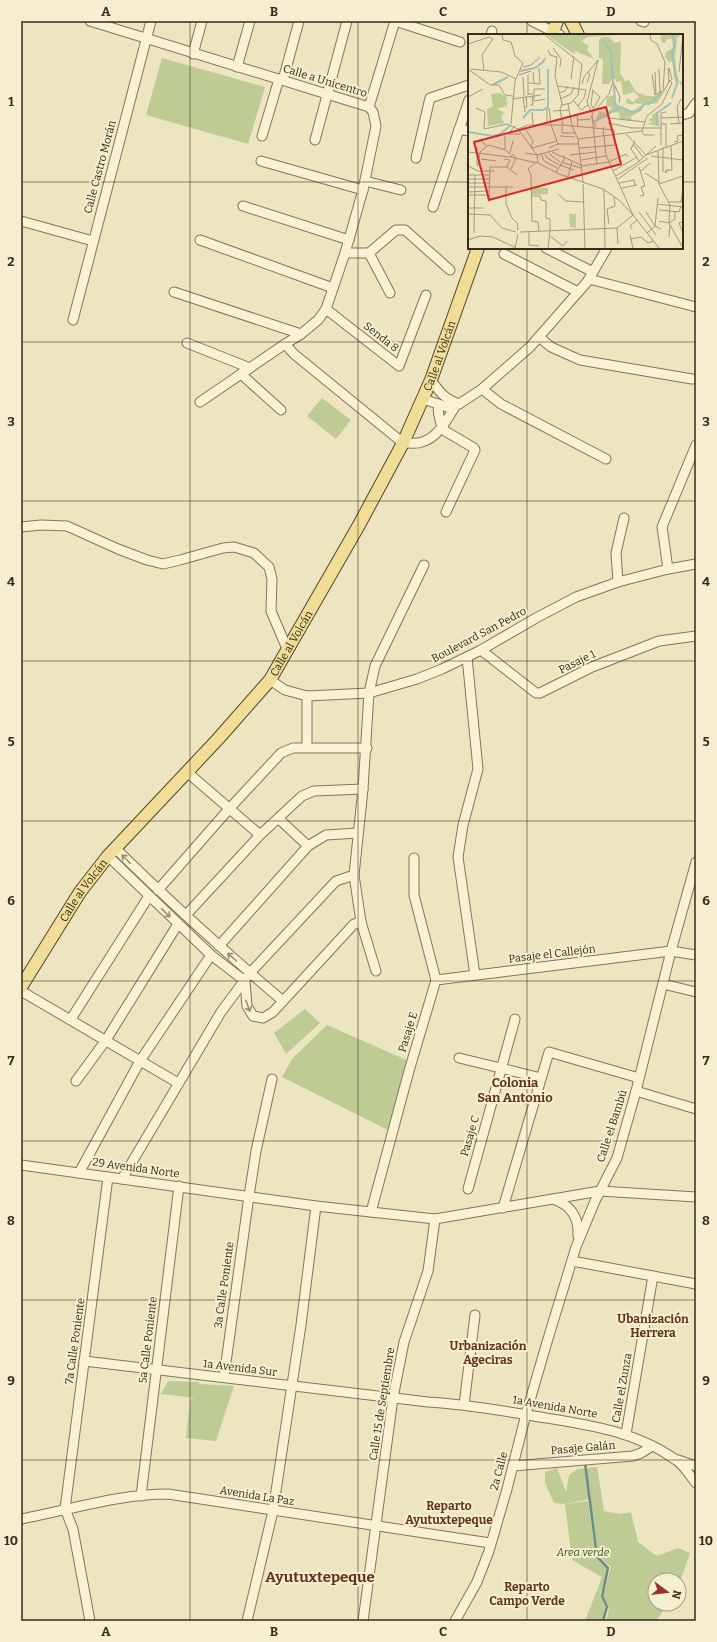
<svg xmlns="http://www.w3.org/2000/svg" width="717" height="1642" viewBox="0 0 717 1642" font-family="Bitter,serif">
<rect width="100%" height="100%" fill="#ede4c0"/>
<g fill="#bfcb95">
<path d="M162 58 265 87 248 144 146 115Z"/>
<path d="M322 398 351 420 336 439 307 416Z"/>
<path d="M305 1009 320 1023 286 1054 274 1033Z"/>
<path d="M327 1025 411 1062 390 1131 282 1077 292 1059Z"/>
<path d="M168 1381 199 1382V1384L234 1386 216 1441 186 1438 190 1399 195 1398 161 1394Z"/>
<path d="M597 1467 604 1511 620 1514 631 1512 638 1542 657 1556 678 1548 690 1553 679 1585V1580H655V1604H668L656 1621H606L609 1610 602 1595 611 1567 598 1556 590 1499 565 1504 554 1503 545 1483V1472L557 1468 566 1492 569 1475 578 1469Z"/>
<path d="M588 1501 596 1559 608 1569 600 1595 606 1610 602 1621H585L602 1577 572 1560 565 1504Z"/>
</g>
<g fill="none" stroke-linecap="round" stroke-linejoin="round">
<path stroke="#6b8d88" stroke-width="2.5" d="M585 1463 597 1557 608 1568 602 1596 607 1607 603 1621"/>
<g stroke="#867559" stroke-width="11">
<g id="minor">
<path d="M90 21 369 107 373 112 376 126 363 190 345 253 326 309 318 320 301 334 285 344 200 402"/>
<path d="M532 21 560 35"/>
<path d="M641 21 644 22"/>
<path d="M491 35 492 31"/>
<path d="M193 54 202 21"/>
<path d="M237 67 250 21"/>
<path d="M283 80 299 21"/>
<path d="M369 107 395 21 460 42"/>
<path d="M682 115 689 113 696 103"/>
<path d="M459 129 469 131"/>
<path d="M262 136 279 79"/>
<path d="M315 140 347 21"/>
<path d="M416 158 430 98 469 85"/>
<path d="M261 161 363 190"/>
<path d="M365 181 401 190"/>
<path d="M243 206 349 240"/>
<path d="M433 207 469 100"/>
<path d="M21 221 93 241"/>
<path d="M200 240 333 288"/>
<path d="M546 248 593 272"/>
<path d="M345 253H369L396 230H405L450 270"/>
<path d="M369 253 390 293"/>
<path d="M504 254 578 292"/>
<path d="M589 279 696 307"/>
<path d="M174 292 301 334"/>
<path d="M326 309 399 366 426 295"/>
<path d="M73 320 151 21"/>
<path d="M539 337 551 347 580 360 692 379"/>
<path d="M187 343 250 368"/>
<path d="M285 344 294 354 403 443C409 443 417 444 422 442 438 438 448 418 456 405"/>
<path d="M241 374 281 410"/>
<path d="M431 380C441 394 444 398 459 404"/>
<path d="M482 389 501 404 606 459"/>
<path d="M423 399 447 407 459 404 482 389 530 347 587 282 607 248"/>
<path d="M438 404C438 414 439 423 445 431L474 448 475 450 446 512"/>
<path d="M21 527 41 525 67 526 118 549 147 560 163 564 180 560 223 548 234 547 254 553 269 567 272 579 271 611 288 651"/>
<path d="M668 569 662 527 696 445"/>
<path d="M618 582 616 553 624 518"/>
<path d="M481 650 536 693H540L592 667 659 641 696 636"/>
<path d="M467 657 478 769 463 825 458 857 475 975"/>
<path d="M270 680 285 690 307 696 369 693 417 679 442 669 481 650 536 618 576 597 618 582 668 569 696 564"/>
<path d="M307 696V747"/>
<path d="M187 772 260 835"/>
<path d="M279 819 308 846"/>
<path d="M115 848C169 901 225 952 283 1001"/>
<path d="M108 856 211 955 245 981 247 1006 253 1016 263 1018 273 1012 354 924 361 922"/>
<path d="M158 890 229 809 281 753 293 748H367"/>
<path d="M186 915 260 835 302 796 314 791 363 789"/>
<path d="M219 946 308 846 326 835 358 833"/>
<path d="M376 971 361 922 354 875 363 789 369 693 375 666 424 565"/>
<path d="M436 980 671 951 696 955"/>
<path d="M663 984 696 992"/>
<path d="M21 991 178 1083"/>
<path d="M71 1019 149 896"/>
<path d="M459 1058 541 1078"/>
<path d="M76 1081 106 1040 178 924"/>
<path d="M636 1091 696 1109"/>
<path d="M21 1165 316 1206 435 1219 600 1191 696 1197"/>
<path d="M79 1173 140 1061 211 955"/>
<path d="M122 1179 221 1012 250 973 336 881 354 875"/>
<path d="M468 1189 515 1019"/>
<path d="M553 1199C571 1205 579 1217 578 1236"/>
<path d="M503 1208 549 1052 639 1078"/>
<path d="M371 1212 409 1071 436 980 414 895V858"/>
<path d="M572 1261 696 1284"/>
<path d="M84 1361 428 1402C464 1404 499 1410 534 1416 583 1424 635 1430 676 1460 684 1465 690 1476 696 1483"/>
<path d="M224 1377 249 1196 256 1151 272 1079"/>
<path d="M464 1405 475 1315"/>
<path d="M626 1434 653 1276"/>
<path d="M678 1460 696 1466"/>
<path d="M513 1466 633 1456 641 1453 652 1446"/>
<path d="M141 1496 179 1186"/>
<path d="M21 1519C69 1510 119 1494 168 1494L490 1543"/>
<path d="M90 1621 73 1529 65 1509 108 1177"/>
<path d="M247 1621 273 1511 301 1325 316 1206"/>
<path d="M363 1621 393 1398 404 1342 428 1271 435 1219"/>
<path d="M455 1621 477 1582 489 1551 507 1489 526 1414 547 1342 576 1247 595 1201 617 1158 636 1091 671 951 696 862"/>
</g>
</g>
<g stroke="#53432d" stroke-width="14">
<g id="major">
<path d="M571 21 578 35"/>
<path d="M552 35 557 21"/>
<path id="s1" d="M21 987 80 892 108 856 218 739 270 680 359 525 403 443 431 380 478 248"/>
</g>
</g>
<use href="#minor" stroke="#f8f1d3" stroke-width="9"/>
<use href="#major" stroke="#f0de98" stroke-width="12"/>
</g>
<defs><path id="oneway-shaft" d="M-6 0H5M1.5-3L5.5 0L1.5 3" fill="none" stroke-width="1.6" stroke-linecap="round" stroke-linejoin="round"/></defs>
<g stroke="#978e78">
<use href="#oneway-shaft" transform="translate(126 859) rotate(-135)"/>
<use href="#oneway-shaft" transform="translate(166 913) rotate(44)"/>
<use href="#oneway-shaft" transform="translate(232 957) rotate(-138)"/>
<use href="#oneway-shaft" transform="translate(248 1006) rotate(69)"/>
</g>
<path fill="none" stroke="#362b1d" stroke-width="1" stroke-opacity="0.55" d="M190 21V1621M358 21V1621M527 21V35M21 182H469M682 182H696M527 248V1621M21 342H696M21 501H696M21 661H696M21 821H696M21 981H696M21 1141H696M21 1300H696M21 1460H696"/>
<g text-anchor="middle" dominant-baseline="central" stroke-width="4" stroke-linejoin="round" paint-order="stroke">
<g font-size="11" fill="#362b1d" stroke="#f5eed0">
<text transform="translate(325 81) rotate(17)">Calle a Unicentro</text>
<text transform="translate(100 167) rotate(-75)">Calle Castro Morán</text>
<text transform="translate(381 337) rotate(38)">Senda 8</text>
<text stroke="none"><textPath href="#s1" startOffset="763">Calle al Volcán</textPath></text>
<text transform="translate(479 635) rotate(-28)">Boulevard San Pedro</text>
<text stroke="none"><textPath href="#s1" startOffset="439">Calle al Volcán</textPath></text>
<text transform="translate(577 662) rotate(-26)">Pasaje 1</text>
<text stroke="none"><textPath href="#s1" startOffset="115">Calle al Volcán</textPath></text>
<text transform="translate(552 954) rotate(-7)">Pasaje el Callejón</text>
<text transform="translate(408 1032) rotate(-73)">Pasaje E</text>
<text transform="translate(612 1126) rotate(-72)">Calle el Bambú</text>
<text transform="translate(470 1136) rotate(-74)">Pasaje C</text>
<text transform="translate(136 1168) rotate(8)">29 Avenida Norte</text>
<text transform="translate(224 1285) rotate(-82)">3a Calle Poniente</text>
<text transform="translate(148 1340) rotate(-83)">5a Calle Poniente</text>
<text transform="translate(75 1341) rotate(-82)">7a Calle Poniente</text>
<text transform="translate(240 1368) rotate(7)">1a Avenida Sur</text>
<text transform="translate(622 1388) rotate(-80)">Calle el Zunza</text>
<text transform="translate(382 1404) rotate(-81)">Calle 15 de Septiembre</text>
<text transform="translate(555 1407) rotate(10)">1a Avenida Norte</text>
<text transform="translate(583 1448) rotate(-5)">Pasaje Galán</text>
<text transform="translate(499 1471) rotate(-75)">2a Calle</text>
<text transform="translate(257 1496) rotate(9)">Avenida La Paz</text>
</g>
<g font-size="11" font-style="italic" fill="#415224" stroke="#f5eed0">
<text x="583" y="1552">Area verde</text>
</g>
<g font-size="12" font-weight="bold" fill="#61331d" stroke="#f5eed0">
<text x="653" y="1319">Ubanización<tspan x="653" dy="14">Herrera</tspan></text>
<text x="488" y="1346">Urbanización<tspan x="488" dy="14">Ageciras</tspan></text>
<text x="449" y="1506">Reparto<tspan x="449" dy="14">Ayutuxtepeque</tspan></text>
<text x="527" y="1587">Reparto<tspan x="527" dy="14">Campo Verde</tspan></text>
</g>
<g font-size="13" font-weight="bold" fill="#61331d" stroke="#f5eed0">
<text x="515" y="1082">Colonia<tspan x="515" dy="15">San Antonio</tspan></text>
</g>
<g font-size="15" font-weight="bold" fill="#61331d" stroke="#f5eed0">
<text x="320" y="1577">Ayutuxtepeque</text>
</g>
</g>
<g transform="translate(468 34)">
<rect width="215" height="215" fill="#ede4c0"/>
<path d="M79 1H149L120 3 113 7 121 12 119 16 126 25 107 17 106 20ZM192 1H213L209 4 207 24 209 41 211 47 215 48V53L206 43 205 27 201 28 197 23 198 18 205 14 204 5H199L197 9 194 8ZM134 3H141L147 9 151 7 153 9 152 39 157 47 161 46 168 58 179 62H189L198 55 189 69 176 71 173 77 162 83 165 87 152 85 151 79 146 78 141 80 140 84 135 83 127 89 131 77 138 79 144 74 138 71 139 63 147 61 146 67 152 73 158 69 159 64 165 68 171 63 166 58 155 61 153 47 148 48V45H144L141 50H134L135 25 131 24V6ZM165 69 175 70 164 78 154 73 158 69 165 71ZM32 59 39 63 38 68H40L39 72 29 75 36 78 33 84 36 89 20 92 19 75 25 72 23 60ZM196 75 190 79 191 92 179 90 184 88 180 86 184 84 185 80ZM64 153 80 154V160L64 161ZM101 180H108V194L102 193Z" fill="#bfcb95" fill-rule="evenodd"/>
<path fill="none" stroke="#a3bfba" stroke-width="2" d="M136 7 143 18 145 48M52 37 67 34 75 28 77 24M24 51 40 43M146 51 147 71 164 78 172 76 176 70H181L194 58M204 64 209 50 204 21 207 9 205 1M55 84 62 76H75L80 73V35M127 87 151 74M190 92 189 79 203 69M0 98 25 102 32 100 42 92"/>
<path fill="none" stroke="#a49a7f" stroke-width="1" d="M34 1 35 6 43 8 47 22 55 29 47 47 43 90M77 1 114 30 110 61 103 69 94 71M182 1 183 6 189 10 197 28 195 55M0 10 21 3 25 5 14 21 16 36M85 14 93 25 92 33M80 16 82 21 89 23M89 23 87 42 94 69 92 76 95 91M55 33 63 31 72 23M200 34 201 49M201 34 204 46M0 35 22 51H31L37 61 45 62M3 35 33 38 48 45M191 35 192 58M65 38 66 50M119 38 122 40 119 49M187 38 188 61M211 38 215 1M51 41 63 37M55 43 56 62M103 45 106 22M61 49 72 50 71 34M114 50 116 43 130 26M89 52 118 56 116 64 110 72M125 55 123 70 125 74M91 59 97 57 100 52M60 60H66V55H77M60 61V41M66 61V67L77 65M0 63 15 55M55 63 57 78M44 65 73 61M92 65 103 60 106 53M106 67 113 76 120 71M100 70 104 92 110 105 115 148M62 71H65L64 62M8 74 17 78 16 95 39 90 50 95 69 121 70 129M56 74 59 73 58 62M81 74 83 91 90 110M85 77 101 76M124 77 132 63 125 57M64 78 65 91M124 79 119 68 130 26M109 80 110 93M123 82 128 93M141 84 177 88M193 84 215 83M110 86 123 85M140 89 164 94H193M211 89 209 73 213 65M193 90H198V113M202 90 215 89M79 91V75M47 92 40 100H52M94 92V99H107M56 93 65 107 63 113M135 93 138 121 165 181 191 214M50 95 60 91H95L146 96M174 97 179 82 194 70 204 49 202 46 197 55 187 61 184 40M158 100 178 121M92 102 107 103M110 105 174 97 176 101H186M167 107 163 115 171 127M7 108 14 107 18 112M206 108 210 107 209 102 215 101M165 110 175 123M193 111V79L198 78M64 114 89 107M81 114 90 110H111M112 114 147 111 146 96M37 115V102M190 117 191 150 202 171 201 189 215 214M0 118 42 123 70 129 91 140 135 155 151 166 165 181M84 118 113 131M42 119 45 107M57 119 69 121 91 115M80 119 92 128M73 120 76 127 89 134M77 120 79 124 91 131M102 121 127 118M178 121 215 107M183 122 215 126M13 125 28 127M36 125 42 126 39 133M113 126 138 122M93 128 113 134M67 129 60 135 63 141 64 187 70 188 71 197M129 130 124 80 141 60 145 48 152 63 151 69M92 131 106 136M0 132 10 137H26M9 132V113M10 132 12 118 20 111 38 116 44 123M113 132 141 128 158 120 160 123M171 133 177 152 173 153 176 161 172 162M43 135 48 124 44 120M201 136 197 139 198 136H204L203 112M145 137 169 123M173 137 182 129M88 138 97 124 95 121M195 138V113M177 139 191 148M0 141H21M148 142 169 129 188 112M100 143 104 128M0 145H21M150 145 180 124M0 149H21M151 149 166 146 167 151M115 150 117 214M191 150 215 142M0 153H45M38 153V170L44 184 49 189 50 196M154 154 169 151M136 156 137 214M0 158 21 157M90 160 98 167 115 168M0 161H21M63 162H72L73 166 78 167V184L82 185V196L80 214M25 164 21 165 22 133H39L49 141M201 168H215M213 168 215 155M189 170 215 173M0 174H15M191 176 211 178 213 172M171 178 188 201M178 178 187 192 193 195M0 180 22 181 34 194 48 198M191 187 201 189 207 185V177M214 188 211 189 215 199M141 190 139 175 147 172 146 163M149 194 150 210M164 195 162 192 169 186M61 197V211L71 212M52 198 149 194 165 181M6 199 7 141M179 199 187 192 190 164M162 201 165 214M82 202 95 212 99 207M201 203 202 191M162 205 173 203 180 209 186 207M0 206 12 202 25 203 48 214M47 214 50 200"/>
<path fill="#d62828" fill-opacity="0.15" stroke="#d62828" stroke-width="2" d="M138 73 153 130 21 166 6 108Z"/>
<rect width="215" height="215" fill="none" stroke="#362b1d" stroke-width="2"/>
</g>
<rect width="717" height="1642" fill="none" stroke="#f5eed0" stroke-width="44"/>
<g transform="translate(667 1592) rotate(105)"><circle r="19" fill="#f5eed0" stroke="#a9a088"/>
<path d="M0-3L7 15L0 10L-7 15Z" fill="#94342a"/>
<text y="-6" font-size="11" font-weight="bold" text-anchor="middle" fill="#362b1d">N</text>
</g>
<rect x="22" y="22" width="673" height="1598" fill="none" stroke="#362b1d" stroke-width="1.5"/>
<g font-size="13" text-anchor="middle" font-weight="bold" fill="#362b1d">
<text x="106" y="16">A</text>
<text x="274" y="16">B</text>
<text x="443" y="16">C</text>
<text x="611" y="16">D</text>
<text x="11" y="106">1</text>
<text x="706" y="106">1</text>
<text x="11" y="266">2</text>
<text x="706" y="266">2</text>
<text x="11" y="426">3</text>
<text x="706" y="426">3</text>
<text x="11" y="586">4</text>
<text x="706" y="586">4</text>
<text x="11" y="746">5</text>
<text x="706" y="746">5</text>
<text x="11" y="905">6</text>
<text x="706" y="905">6</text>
<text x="11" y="1065">7</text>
<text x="706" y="1065">7</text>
<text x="11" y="1225">8</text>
<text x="706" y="1225">8</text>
<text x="11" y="1385">9</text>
<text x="706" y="1385">9</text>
<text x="11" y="1545">10</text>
<text x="706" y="1545">10</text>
<text x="106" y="1636">A</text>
<text x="274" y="1636">B</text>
<text x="443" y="1636">C</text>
<text x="611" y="1636">D</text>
</g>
</svg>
